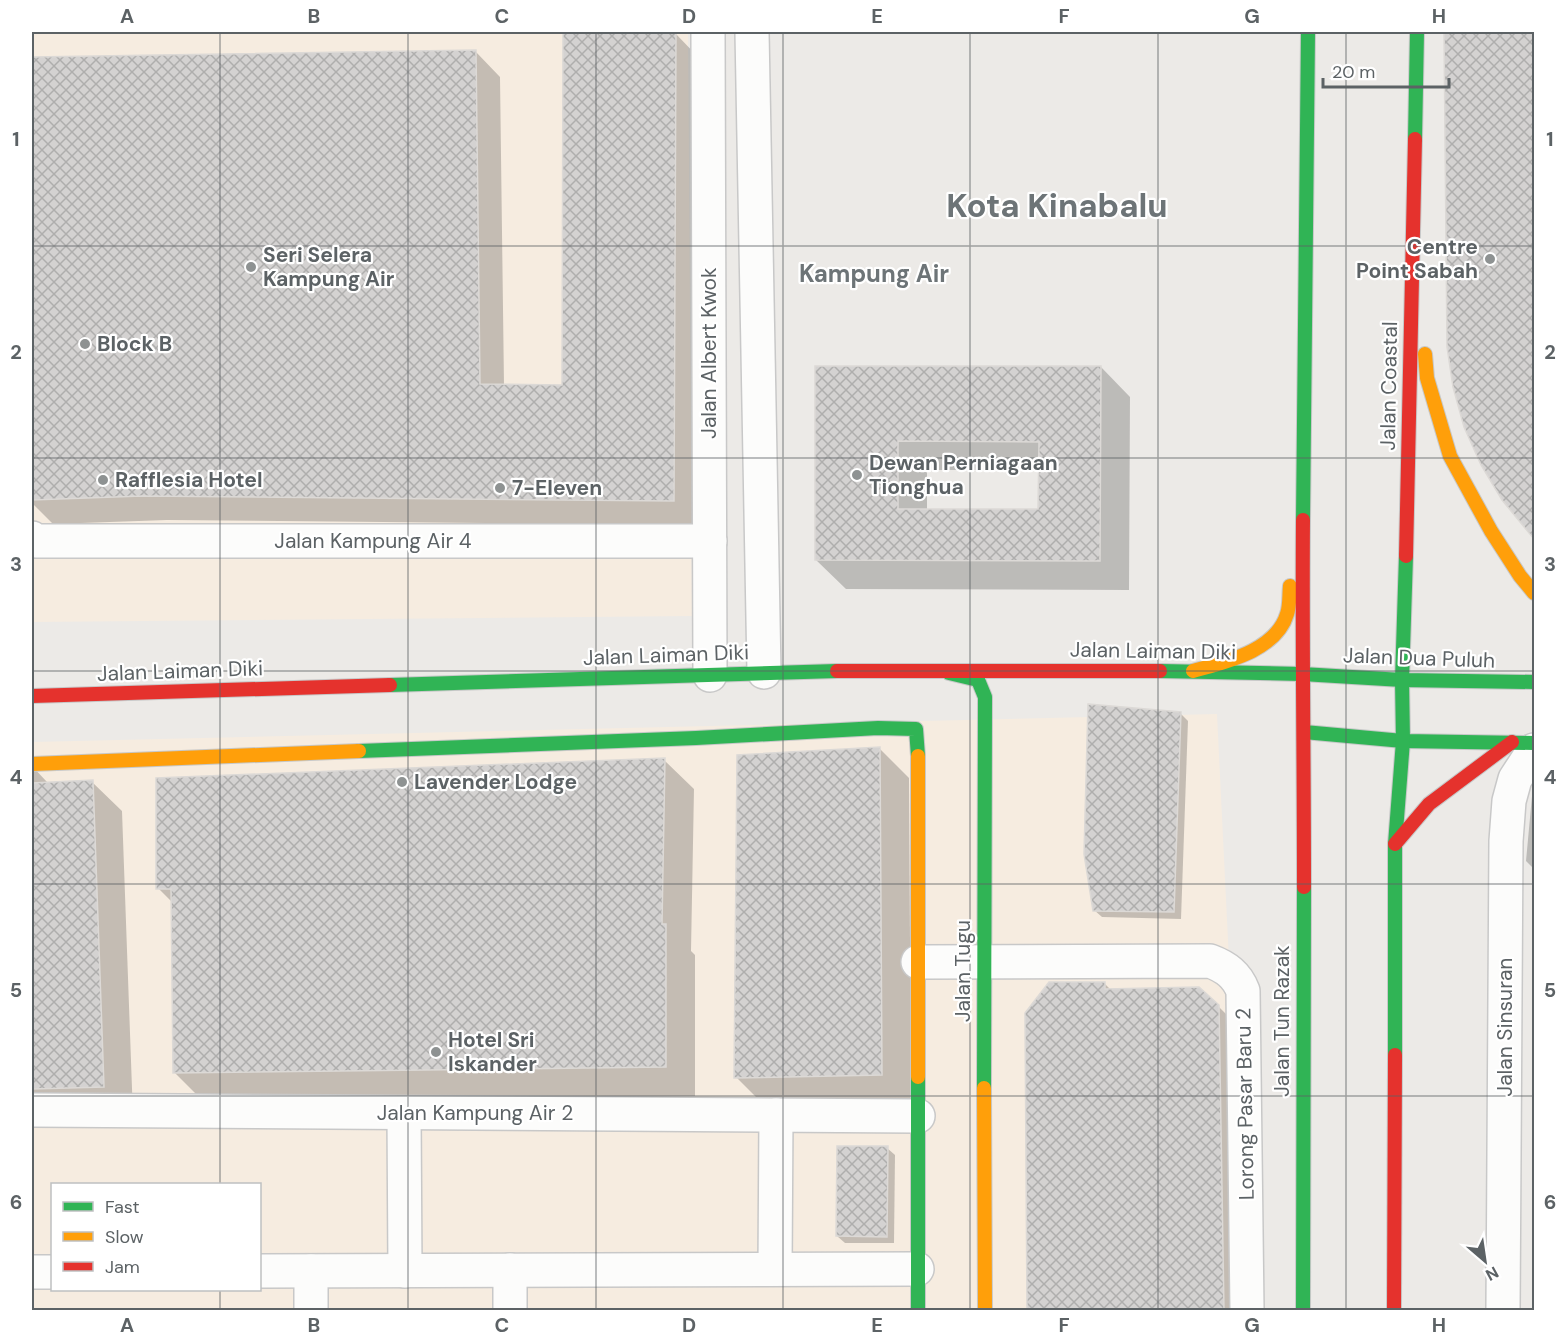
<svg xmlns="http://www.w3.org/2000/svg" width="1566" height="1342" viewBox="0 0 1566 1342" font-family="'DM Sans',sans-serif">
<defs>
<pattern id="building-cross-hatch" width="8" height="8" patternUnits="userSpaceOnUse" patternTransform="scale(1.5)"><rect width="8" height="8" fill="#d4d2d1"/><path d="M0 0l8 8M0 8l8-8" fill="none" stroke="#afaead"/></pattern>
</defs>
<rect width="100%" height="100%" fill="#eceae7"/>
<g fill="#f6ece0" fill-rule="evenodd">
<path d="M32 32H688L692 616 32 622Z"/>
<path d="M1217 714 1246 1310H32V742ZM52 1184H260V1290H52Z"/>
</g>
<g fill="#0003" fill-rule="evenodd">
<path d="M1446 32H1534V535L1530 531 1448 347Z"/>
<path d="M676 34 700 59 698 525 167 520 53 524 32 503V59L476 52 500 77 504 385 563 386Z"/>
<path d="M817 367H1101L1130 397 1129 590 846 589 816 560ZM927 470H1040V511L927 510Z"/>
<path d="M1180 713 1188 721 1181 919 1102 917 1094 910Z"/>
<path d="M879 748 909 778 911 1104 765 1106 736 1077Z"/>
<path d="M664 760 694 789 691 951 695 955V1096L204 1102 174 1072 173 903 158 888Z"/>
<path d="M32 766 47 782 46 784 92 782 122 811 133 1116 32 1119Z"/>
<path d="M1534 793V869L1526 861 1532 796Z"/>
<path d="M1104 983 1111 990 1218 1006 1242 1030 1247 1310H1029Z"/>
<path d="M887 1148 895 1155 894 1243H845L837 1236Z"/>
<rect x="1533" y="1251" width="1" height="59"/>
</g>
<g fill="url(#building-cross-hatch)" stroke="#dcd9d6" stroke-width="1.5" fill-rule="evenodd">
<path d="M563 32 676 33 674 501 142 496 32 500V57L476 50 480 384 562 385Z"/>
<path d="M1444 32H1534V539L1502 500 1481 465 1464 427 1453 387 1447 347Z"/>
<path d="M815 366H1101L1100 561 815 560ZM898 441 1039 442 1038 509H898Z"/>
<path d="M1088 704 1181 712 1174 912 1093 911 1084 854Z"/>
<path d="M880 747 882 1075 734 1078 737 755Z"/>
<path d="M665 758 662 924H666V1067L173 1073 171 889H156V778Z"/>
<path d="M93 780 104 1087 32 1089V783Z"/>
<path d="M1049 982H1105V989L1199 987 1219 1005 1224 1311H1027L1025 1013Z"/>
<path d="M837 1146H888L887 1237 836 1236Z"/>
</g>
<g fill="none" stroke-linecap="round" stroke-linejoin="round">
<g stroke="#c8c8c8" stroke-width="36">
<g id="street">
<path d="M708 32 710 675"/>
<path d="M752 32 764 672"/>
<path d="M32 538 36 541H710"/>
<path d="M918 962 1210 961C1226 967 1237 975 1243 991L1247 1310"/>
<path d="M32 1110 918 1116"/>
<path d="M404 1113 405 1271"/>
<path d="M775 1269 776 1115"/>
<path d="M510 1270V1310"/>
<path d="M260 1271 917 1269"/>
<path d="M311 1271V1310"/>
<path d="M32 1272H52"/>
<path d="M1503 1310 1506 841 1509 801 1515 779 1534 750"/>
</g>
</g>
<g stroke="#c7c8c8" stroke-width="16">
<g id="fast">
<path d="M1415 139 1417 32"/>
<path d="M1303 520 1308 32"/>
<path d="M1160 671 1302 674 1402 680 1534 682"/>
<path d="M949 673 978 680 985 697 984 1088"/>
<path d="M390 685 837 671"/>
<path d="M1304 732 1403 741 1534 743"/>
<path d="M359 751 696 738 878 728 916 729 918 756"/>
<path d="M1395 1055V844L1403 741 1402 680 1406 556"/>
<path d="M918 1077V1310"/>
<path d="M1303 1310 1304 887"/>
</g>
</g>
<g stroke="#c7c8c8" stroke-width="16">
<g id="slow">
<path d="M1425 354 1427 378 1450 456 1491 531 1520 576 1534 593"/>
<path d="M1193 671C1225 662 1276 651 1287 614 1290 606 1289 595 1290 586"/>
<path d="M918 756V1077"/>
<path d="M32 764 359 751"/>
<path d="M984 1088 985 1310"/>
</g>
</g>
<g stroke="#c7c8c8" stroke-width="16">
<g id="jam">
<path d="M1303 520C1302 643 1304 765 1304 887"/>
<path d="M1406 556 1415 139"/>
<path d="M837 671H1160"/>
<path d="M32 696 390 685"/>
<path d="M1395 844 1429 804 1512 742"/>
<path d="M1394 1310 1395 1055"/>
</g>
</g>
<use href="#street" stroke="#fcfcfb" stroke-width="33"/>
<use href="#fast" stroke="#30b455" stroke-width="14"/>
<use href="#slow" stroke="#ff9f0a" stroke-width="14"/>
<use href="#jam" stroke="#e5322d" stroke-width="14"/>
</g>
<path fill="none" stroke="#5c6265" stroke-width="1.5" stroke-opacity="0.55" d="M220 32V1184M408 32V1310M596 32V1310M783 32V1310M970 32V1310M1158 32V1310M1346 32V1310M32 246H1534M32 458H1534M32 671H1534M32 884H1534M32 1096H1534M220 1290V1310"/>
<g fill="#8e9292" stroke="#fff" stroke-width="2">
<circle cx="1490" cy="259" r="6"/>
<circle cx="251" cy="267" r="6"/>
<circle cx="85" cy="344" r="6"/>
<circle cx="857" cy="475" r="6"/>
<circle cx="103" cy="480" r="6"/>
<circle cx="500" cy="488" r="6"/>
<circle cx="402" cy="782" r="6"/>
<circle cx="436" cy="1052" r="6"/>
</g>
<g text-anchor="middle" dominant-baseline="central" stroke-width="4.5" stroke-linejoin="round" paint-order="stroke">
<g font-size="21" font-weight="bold" fill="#5c6265" stroke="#fff" text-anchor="start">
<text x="1478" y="247" text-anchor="end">Centre<tspan x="1478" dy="24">Point Sabah</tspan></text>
<text x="263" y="255">Seri Selera<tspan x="263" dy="24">Kampung Air</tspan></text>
<text x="97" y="344">Block B</text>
<text x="869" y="463">Dewan Perniagaan<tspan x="869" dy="24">Tionghua</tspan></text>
<text x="115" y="480">Rafflesia Hotel</text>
<text x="512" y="488">7-Eleven</text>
<text x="414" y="782">Lavender Lodge</text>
<text x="448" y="1040">Hotel Sri<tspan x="448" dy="24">Iskander</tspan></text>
</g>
<g font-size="21" fill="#5c6265" stroke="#fff">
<text transform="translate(709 353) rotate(-90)">Jalan Albert Kwok</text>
<text transform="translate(1389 386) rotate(-89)">Jalan Coastal</text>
<text x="373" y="541">Jalan Kampung Air 4</text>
<text transform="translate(1153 651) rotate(1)">Jalan Laiman Diki</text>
<text transform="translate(666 655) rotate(-2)">Jalan Laiman Diki</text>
<text transform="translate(1419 658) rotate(2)">Jalan Dua Puluh</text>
<text transform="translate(180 671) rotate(-2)">Jalan Laiman Diki</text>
<text transform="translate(963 971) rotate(-90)">Jalan Tugu</text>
<text transform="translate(1282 1021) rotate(-90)">Jalan Tun Razak</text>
<text transform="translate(1505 1027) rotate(-90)">Jalan Sinsuran</text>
<text transform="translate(1245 1104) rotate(-91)">Lorong Pasar Baru 2</text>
<text x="475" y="1113">Jalan Kampung Air 2</text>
</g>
<g font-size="24" font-weight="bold" fill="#6d7477" stroke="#fff">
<text x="874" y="273">Kampung Air</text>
</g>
<g font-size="33" font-weight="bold" fill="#6d7477" stroke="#fff">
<text x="1057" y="205">Kota Kinabalu</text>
</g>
</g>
<rect width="1566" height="1342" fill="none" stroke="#ffffff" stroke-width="66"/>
<rect x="51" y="1183" width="210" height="108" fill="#ffffff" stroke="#bec0c1" stroke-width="1.5"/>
<rect x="63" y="1202" width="30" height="9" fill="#30b455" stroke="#bec0c1" stroke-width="1.5"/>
<text x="105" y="1213" font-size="18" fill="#5c6265">Fast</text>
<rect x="63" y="1232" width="30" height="9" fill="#ff9f0a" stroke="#bec0c1" stroke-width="1.5"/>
<text x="105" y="1243" font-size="18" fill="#5c6265">Slow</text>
<rect x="63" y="1262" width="30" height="9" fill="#e5322d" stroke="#bec0c1" stroke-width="1.5"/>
<text x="105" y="1273" font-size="18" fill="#5c6265">Jam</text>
<g transform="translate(1485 1261) rotate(151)" stroke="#ffffff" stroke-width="4.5" paint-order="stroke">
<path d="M0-4.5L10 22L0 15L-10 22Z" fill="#5c6265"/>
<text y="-9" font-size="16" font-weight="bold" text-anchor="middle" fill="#5c6265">N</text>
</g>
<path d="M1323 78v9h126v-9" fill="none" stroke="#5c6265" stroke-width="3"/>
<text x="1332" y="78" font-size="18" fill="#5c6265" stroke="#ffffff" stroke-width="4.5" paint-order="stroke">20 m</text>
<rect x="33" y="33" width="1500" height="1276" fill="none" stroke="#5c6265" stroke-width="2"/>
<g font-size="20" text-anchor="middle" font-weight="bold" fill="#5c6265">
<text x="127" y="23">A</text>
<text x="314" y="23">B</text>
<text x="502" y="23">C</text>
<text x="689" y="23">D</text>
<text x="877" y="23">E</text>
<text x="1064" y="23">F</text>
<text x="1252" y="23">G</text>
<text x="1439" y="23">H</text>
<text x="16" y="146">1</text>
<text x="1550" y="146">1</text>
<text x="16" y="359">2</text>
<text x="1550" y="359">2</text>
<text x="16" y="571">3</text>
<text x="1550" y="571">3</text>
<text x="16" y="784">4</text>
<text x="1550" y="784">4</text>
<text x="16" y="997">5</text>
<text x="1550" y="997">5</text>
<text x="16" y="1209">6</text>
<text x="1550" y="1209">6</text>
<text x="127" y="1332">A</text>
<text x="314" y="1332">B</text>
<text x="502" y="1332">C</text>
<text x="689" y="1332">D</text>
<text x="877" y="1332">E</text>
<text x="1064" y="1332">F</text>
<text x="1252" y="1332">G</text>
<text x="1439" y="1332">H</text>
</g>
</svg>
